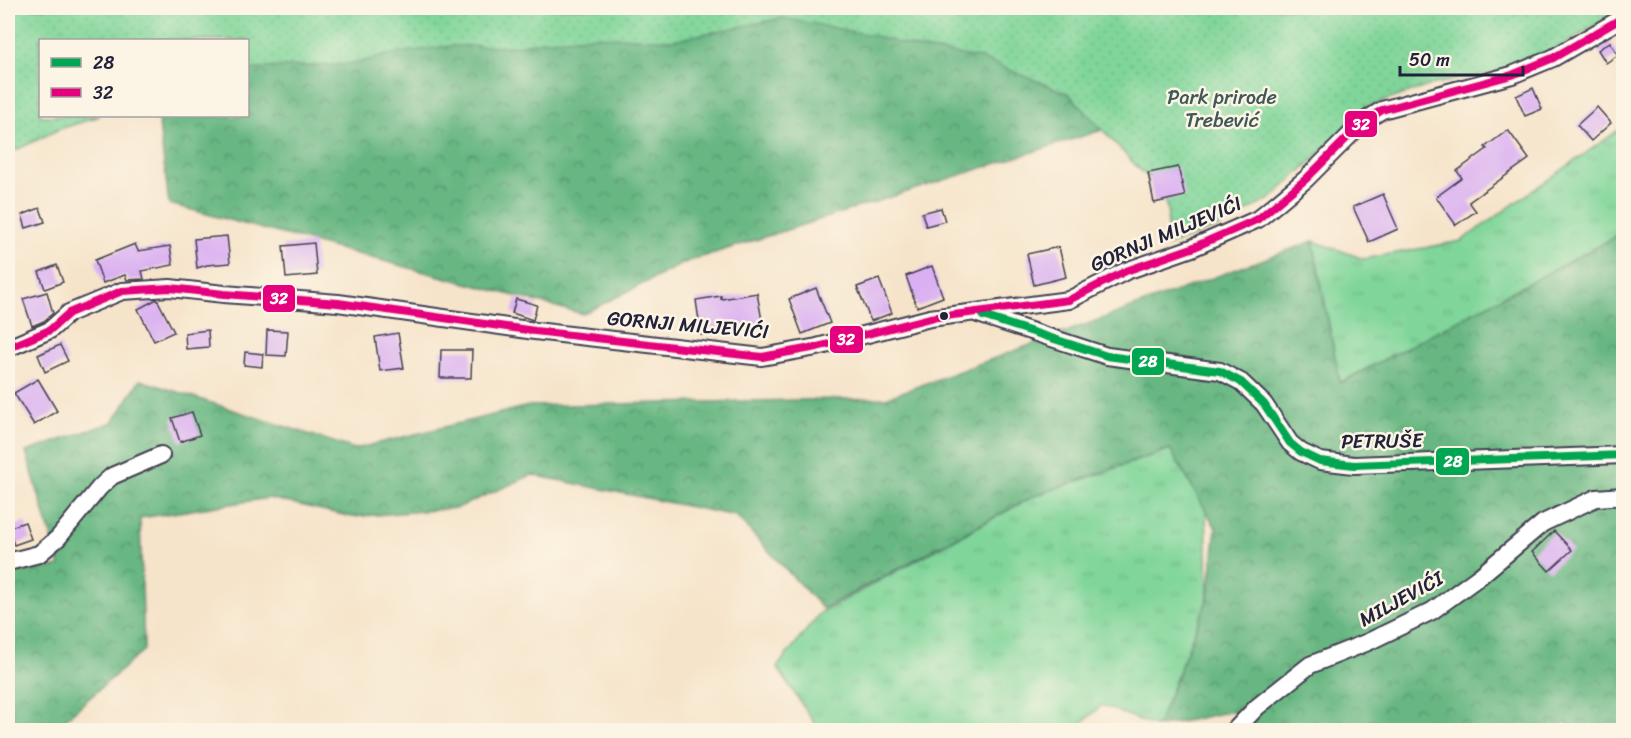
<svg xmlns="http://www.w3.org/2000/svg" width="1631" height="738" viewBox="0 0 1631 738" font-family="Sriracha,sans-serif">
<defs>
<pattern id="grass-tufts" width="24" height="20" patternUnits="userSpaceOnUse" patternTransform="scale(1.5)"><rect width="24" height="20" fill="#80d69a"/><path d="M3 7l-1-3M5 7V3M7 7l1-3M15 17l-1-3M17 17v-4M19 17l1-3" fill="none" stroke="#6eb786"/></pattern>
<pattern id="forest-crowns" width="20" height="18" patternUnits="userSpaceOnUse" patternTransform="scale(1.5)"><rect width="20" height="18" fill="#68b782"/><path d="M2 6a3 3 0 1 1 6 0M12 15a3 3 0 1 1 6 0" fill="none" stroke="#55946c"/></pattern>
<pattern id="park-dots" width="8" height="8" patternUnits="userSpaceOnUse" patternTransform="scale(1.5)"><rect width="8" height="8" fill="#80d69a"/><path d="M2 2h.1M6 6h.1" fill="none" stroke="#6eb786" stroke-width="1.8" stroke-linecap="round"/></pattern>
</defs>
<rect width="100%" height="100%" fill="#fcf5e5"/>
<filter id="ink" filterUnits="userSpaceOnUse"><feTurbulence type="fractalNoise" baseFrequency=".0167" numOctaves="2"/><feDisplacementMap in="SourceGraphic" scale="12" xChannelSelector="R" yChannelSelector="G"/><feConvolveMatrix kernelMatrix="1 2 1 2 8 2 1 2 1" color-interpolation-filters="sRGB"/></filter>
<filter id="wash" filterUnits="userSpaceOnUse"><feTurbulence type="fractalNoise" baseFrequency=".008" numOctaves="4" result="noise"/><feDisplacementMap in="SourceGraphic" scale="24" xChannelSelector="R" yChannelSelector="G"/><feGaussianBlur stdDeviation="1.35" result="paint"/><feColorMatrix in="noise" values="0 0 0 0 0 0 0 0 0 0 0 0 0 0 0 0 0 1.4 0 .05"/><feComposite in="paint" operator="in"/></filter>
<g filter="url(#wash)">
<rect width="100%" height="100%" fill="#f6e4ca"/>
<g fill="url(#grass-tufts)" stroke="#517c6a" stroke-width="1.5">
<path d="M1623 127V233L1340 383 1313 241 1364 259 1461 241Z"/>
<path d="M1171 449 1206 510 1208 598 1157 727 1102 705 1074 730H819L777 667 820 613 1034 496Z"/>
</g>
<g fill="url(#forest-crowns)" stroke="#456c5e" stroke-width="1.5">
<path d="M8 8H1519L1143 117 686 262 583 314 169 204 158 116H248V40H40Z"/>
<path d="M1623 233V730H1572L1567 722 1555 730H1250L1232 711 1157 727 1208 598 1216 528 1170 449 1034 496 823 609 736 516 532 475 457 508 352 517 269 498 140 518 144 650 53 730H8V574L60 566 26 452 113 422 140 380 355 449 529 406 886 398 1313 241 1340 383Z"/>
</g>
<path fill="url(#park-dots)" stroke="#517c6a" stroke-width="1.5" d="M8 8H1623V9L1564 45 1500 72 1434 84 1367 107 1350 121 1314 159 1270 199 1218 227 1166 246 1168 210 1158 185 1141 171 1069 94 980 58 917 48 871 35 783 18 673 40 597 36 542 41 514 46H451L390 54 365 61 340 65 278 67 248 70V40H40V116H100L57 130 8 154Z"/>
<g id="blocks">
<g fill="#dab0f2">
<path d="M1610 42 1618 55 1606 63 1598 50Z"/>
<path d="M1533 88 1542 109 1525 116 1516 96Z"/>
<path d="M1597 107 1611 123 1591 141 1577 125Z"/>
<path d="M1508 130 1529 159 1469 202 1476 211 1456 225 1436 197 1462 178 1457 171 1487 149 1485 147Z"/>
<path d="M1178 167 1185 196 1154 203 1148 173Z"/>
<path d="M1383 194 1398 229 1369 242 1353 207Z"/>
<path d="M40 208 45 222 26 228 22 215Z"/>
<path d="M941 208 945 221 926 226 922 213Z"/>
<path d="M227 236 230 263 207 265 197 268 194 239Z"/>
<path d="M314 243 317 275 286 278 283 246Z"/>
<path d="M135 244 138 251 170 246 173 265 142 271 144 279 127 280 125 275 103 283 95 260Z"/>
<path d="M1059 247 1066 277 1034 285 1027 254Z"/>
<path d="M57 265 63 282 45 289 39 272Z"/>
<path d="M932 266 943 297 917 307 906 276Z"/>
<path d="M879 279 892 313 871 321 857 287Z"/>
<path d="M816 288 830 323 802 334 789 299Z"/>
<path d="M47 292 53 313 44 321 32 326 23 299Z"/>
<path d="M757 293 763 326 701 335 696 300 721 296V299Z"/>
<path d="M157 299 174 332 154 341 138 309Z"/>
<path d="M516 299 537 305 533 320 512 313Z"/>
<path d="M208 330 209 347 186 349 185 333Z"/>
<path d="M267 330 288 331 286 356 266 355Z"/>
<path d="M398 333 404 368 380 371 375 337Z"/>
<path d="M60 345 68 361 45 372 38 355Z"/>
<path d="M441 350H472L471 378H440Z"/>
<path d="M245 352 263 354 262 367 244 365Z"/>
<path d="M38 379 57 411 34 425 14 393Z"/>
<path d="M192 412 200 435 180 442 172 418Z"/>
<path d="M25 522 31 539 14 545 8 528Z"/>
<path d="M1554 531 1572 550 1549 571 1532 552Z"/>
</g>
</g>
</g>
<g filter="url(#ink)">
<use href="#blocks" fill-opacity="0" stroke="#423f50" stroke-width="1.5"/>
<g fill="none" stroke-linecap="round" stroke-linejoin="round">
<g stroke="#423f50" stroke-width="20">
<g id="minor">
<path d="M978 314 1107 356 1220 371 1241 382 1264 404 1290 443 1301 452 1320 461 1354 465 1624 455"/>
<path d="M8 348 50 330 69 313 122 291 170 288 224 294 338 303 535 331 762 357 817 347 930 318 1069 300 1126 271 1192 248 1258 219 1306 179 1363 122 1382 110 1512 75 1553 58 1624 17"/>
<path d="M8 562 39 554 58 538 100 487 112 476 161 455"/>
<path d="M1235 730 1257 707 1310 665 1368 642 1432 611 1480 576 1543 523 1596 498 1624 496"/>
</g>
</g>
<use href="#minor" stroke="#fff" stroke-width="16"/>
<g stroke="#fcf5e5" stroke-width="12">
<path id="bus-1" d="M983 316 1107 356 1220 371 1241 382 1264 404 1290 443 1301 452 1320 461 1354 465 1624 455"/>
</g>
<g stroke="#fcf5e5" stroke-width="12">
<path id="bus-2" d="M8 348 50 330 69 313 122 291 170 288 224 294 338 303 535 331 762 357 817 347 930 318 1069 300 1126 271 1192 248 1258 219 1306 179 1363 122 1382 110 1512 75 1553 58 1624 17"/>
</g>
<use href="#bus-1" stroke="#00a651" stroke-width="8"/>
<use href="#bus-2" stroke="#e5007d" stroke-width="8"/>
</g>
</g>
<circle fill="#22223b" stroke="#fcf5e5" stroke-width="2" cx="944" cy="316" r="5"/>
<g text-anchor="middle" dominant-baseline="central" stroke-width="5" stroke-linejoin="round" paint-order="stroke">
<g font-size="20" fill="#3e5858" stroke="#fcf5e5">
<text x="1222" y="97">Park prirode<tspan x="1222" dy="23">Trebević</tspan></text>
</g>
<g font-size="20" fill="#22223b" stroke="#fcf5e5">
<text transform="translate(1166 234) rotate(-23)">GORNJI MILJEVIĆI</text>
<text transform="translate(688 325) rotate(5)">GORNJI MILJEVIĆI</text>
<text transform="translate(1382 441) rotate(-1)">PETRUŠE</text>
<text transform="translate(1401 599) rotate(-29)">MILJEVIĆI</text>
</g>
</g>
<g stroke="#fcf5e5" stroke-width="2">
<rect x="1344" y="110" width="34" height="28" rx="6" fill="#e5007d"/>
<rect x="262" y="284" width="34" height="29" rx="6" fill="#e5007d"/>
<rect x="829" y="325" width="35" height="29" rx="6" fill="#e5007d"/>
<rect x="1131" y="347" width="34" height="29" rx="6" fill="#00a651"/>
<rect x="1435" y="447" width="35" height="29" rx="6" fill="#00a651"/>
</g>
<g font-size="16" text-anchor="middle" font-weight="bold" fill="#fff">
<text x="1361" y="130">32</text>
<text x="279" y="304">32</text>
<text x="846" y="345">32</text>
<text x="1148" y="367">28</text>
<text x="1453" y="467">28</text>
</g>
<rect width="1631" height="738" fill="none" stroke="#fcf5e5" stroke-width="30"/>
<rect x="39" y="39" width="210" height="78" fill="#fcf5e5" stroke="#a5a1a1" stroke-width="1.5"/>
<rect x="51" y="58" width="30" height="9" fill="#00a651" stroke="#a5a1a1" stroke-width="1.5"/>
<text x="93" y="69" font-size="18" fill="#22223b">28</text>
<rect x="51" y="88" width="30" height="9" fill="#e5007d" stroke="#a5a1a1" stroke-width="1.5"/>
<text x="93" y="99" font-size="18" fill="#22223b">32</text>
<path d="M1400 66v9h123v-9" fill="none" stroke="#22223b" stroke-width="3"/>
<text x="1409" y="66" font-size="18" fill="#22223b" stroke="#fcf5e5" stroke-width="4.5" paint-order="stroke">50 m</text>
</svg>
